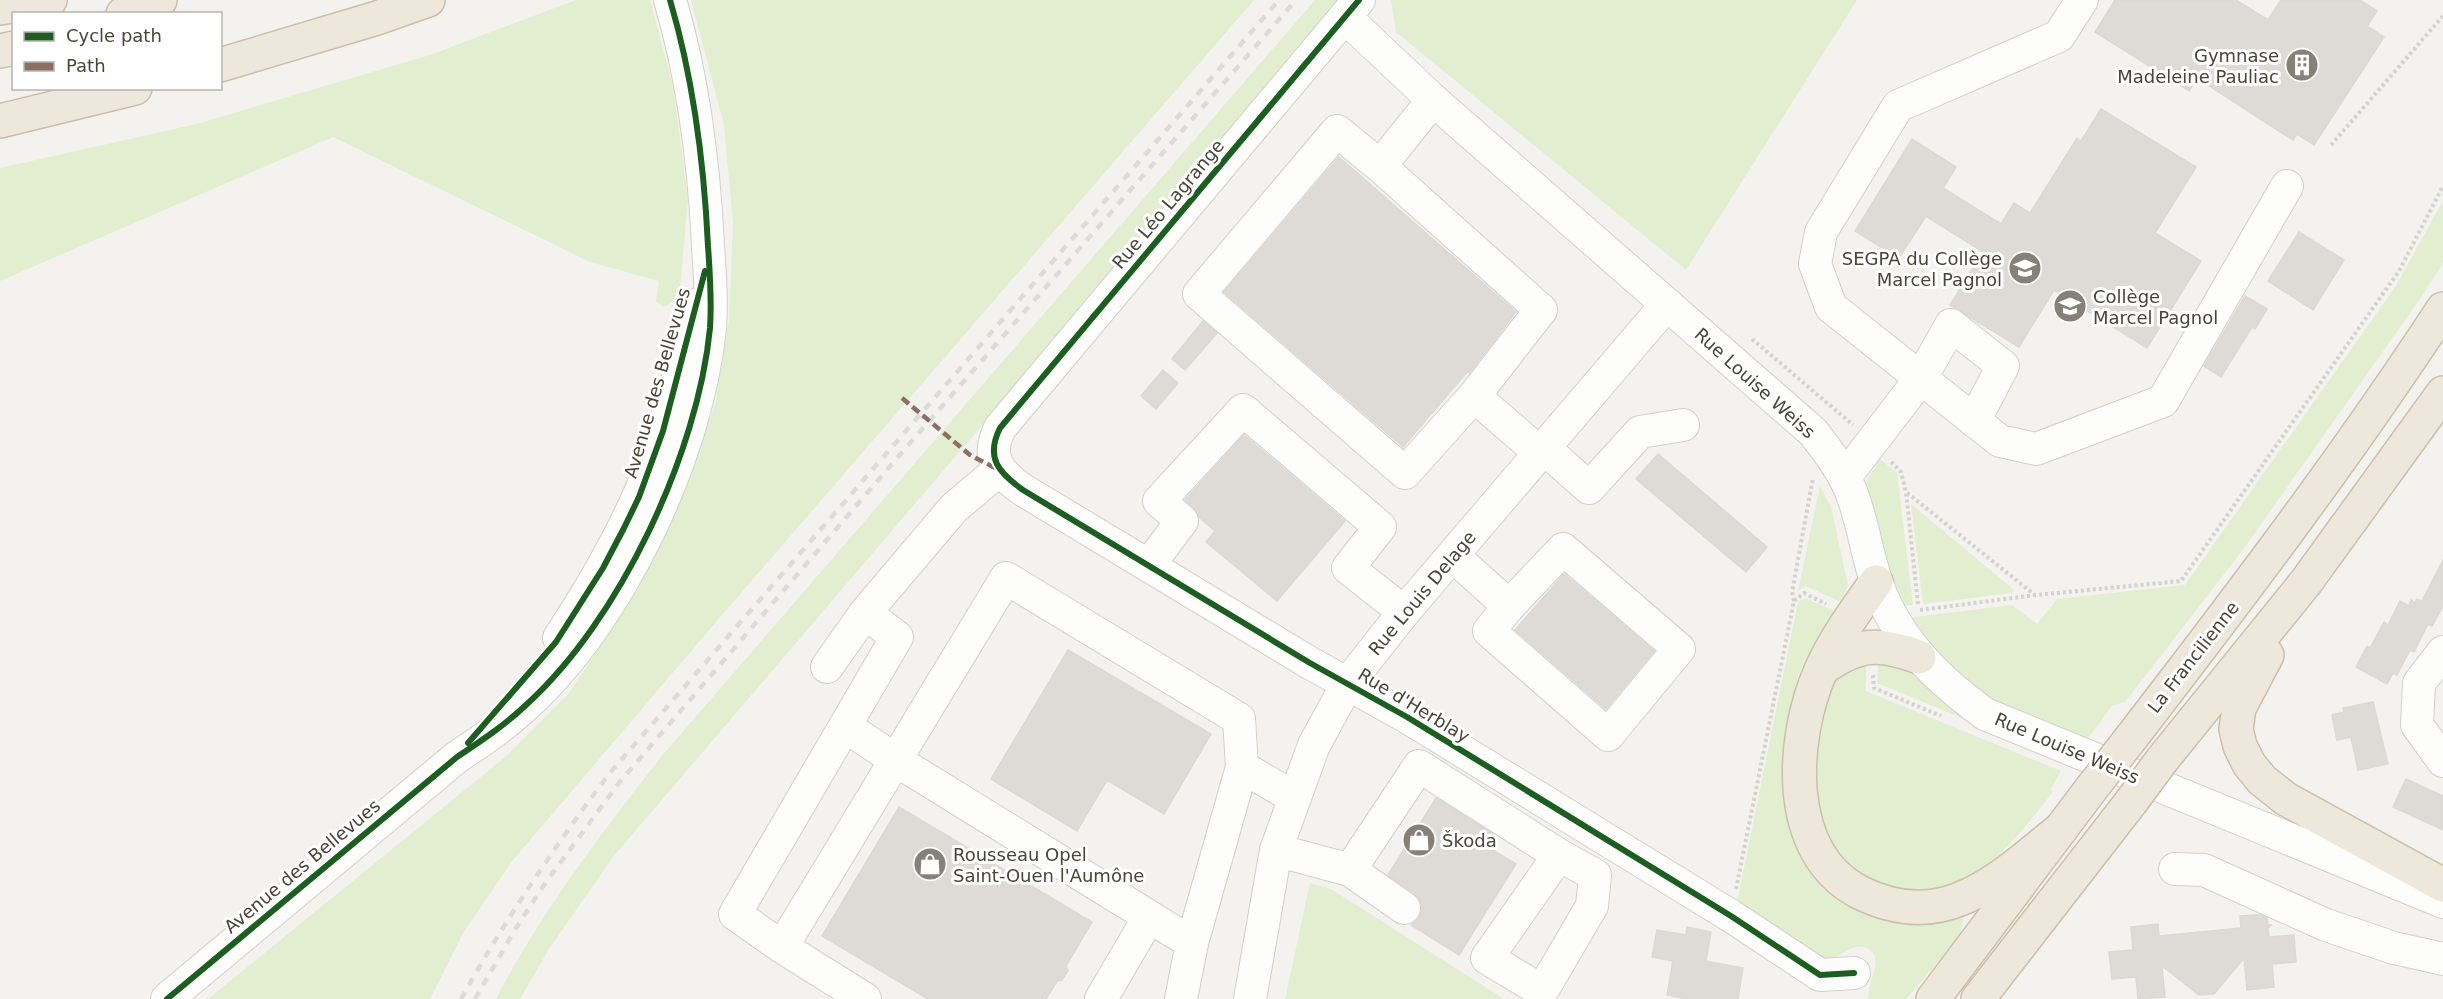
<svg xmlns="http://www.w3.org/2000/svg" width="2443" height="999" viewBox="0 0 2443 999" font-family="'DejaVu Sans',sans-serif">
<rect width="100%" height="100%" fill="#f4f2ee"/>
<g fill="#e1eecf">
<path d="M576 0H650L673 86 688 200 680 288 671 303 664 307 656 302 659 281 590 262 333 137 0 281V168L197 124 430 55Z"/>
<path d="M691 0H1254L722 615 513 860 463 933 430 999H208L504 758 569 693 639 588 687 480 715 405 729 320 733 223 724 125Z"/>
<path d="M1315 0H1342L1078 313 613 857 549 949 520 999H496C541 912 601 834 661 757Z"/>
<path d="M1391 0H1857L1686 270 1396 32Z"/>
<path d="M2443 201V263L2420 299 2242 551 2125 702 2112 706 2085 742 1983 696 1948 668 1908 618 2012 605 2037 624 2057 599 2185 585 2395 287Z"/>
<path d="M1880 459 1897 473 1913 605 1900 606 1891 587 1865 489 1867 480Z"/>
<path d="M1820 486 1831 507 1848 585 1841 602 1806 586 1798 591Z"/>
<path d="M1911 504 2014 590 2012 593 1923 604Z"/>
<path d="M1806 598 1842 615 1811 659 1804 661 1797 679 1812 870 1965 911 1960 936 1906 999H1868C1868 984 1879 966 1874 954 1859 936 1843 955 1826 962L1736 907 1798 602Z"/>
<path d="M1866 657V691L2061 771 2050 790 2053 792C2016 838 1969 905 1901 890 1888 887 1874 883 1863 875 1841 860 1826 841 1819 814 1808 774 1823 727 1831 688L1834 677Z"/>
<path d="M1879 657 1909 666 1989 729 1877 683Z"/>
<path d="M1310 883 1331 889 1504 999H1285Z"/>
</g>
<g fill="#dedbd6" stroke="#dcd9d4" stroke-width="1.5">
<path d="M2115 0H2236L2268 20 2281 0H2360L2377 11 2367 26 2384 37 2314 145 2297 134 2293 140 2197 78 2189 91 2095 32Z"/>
<path d="M2101 109 2196 167 2155 233 2201 261 2147 348 2054 290 2019 347 1950 305 1983 252 1926 216 1899 258 1855 231 1912 139 1956 167 1943 188 2001 224 2014 203 2030 213 2077 138 2081 141Z"/>
<path d="M1339 157 1516 312 1469 373 1468 371 1403 447 1224 292Z"/>
<path d="M2299 232 2344 260 2313 310 2268 281Z"/>
<path d="M2245 296 2267 309 2255 329 2252 327 2221 377 2204 366Z"/>
<path d="M1203 321 1217 333 1185 370 1172 359Z"/>
<path d="M1163 370 1178 383 1156 409 1141 396Z"/>
<path d="M1244 435 1345 521 1277 601 1206 542 1215 531 1199 517 1194 508 1185 500Z"/>
<path d="M1658 454 1767 547 1746 572 1636 479Z"/>
<path d="M2443 560V606L2432 626 2428 624 2414 652 2410 650 2397 675 2393 673 2387 684 2356 667 2367 646 2370 648 2384 622 2388 625 2400 601 2409 606 2411 600 2415 603 2417 599 2422 601Z"/>
<path d="M1564 574 1654 651 1606 709 1515 630Z"/>
<path d="M1068 650 1211 734 1164 814 1107 780 1077 831 991 779Z"/>
<path d="M2373 702 2388 764 2358 770 2351 737 2337 740 2332 715 2344 712 2343 708Z"/>
<path d="M2406 779 2443 796V830L2393 807Z"/>
<path d="M1436 798 1493 834 1486 846 1516 864 1459 955 1411 925 1419 918 1422 909 1420 901 1414 893 1388 875Z"/>
<path d="M899 807 1092 922 1066 966 1068 971 1062 980 1057 981 1046 999H928L822 936Z"/>
<path d="M2260 915 2267 918 2268 925H2271L2268 928 2269 937 2294 935 2296 962 2272 964 2274 987 2247 990 2244 958 2214 994 2199 995 2162 966 2165 997 2138 999 2136 977 2112 979 2109 952 2133 950 2131 927 2158 924 2159 936 2241 928 2240 916Z"/>
<path d="M1687 927 1711 932 1706 961 1743 968 1738 999H1688L1667 995 1673 961 1652 957 1657 930 1686 935Z"/>
</g>
<g fill="none" stroke-linecap="round" stroke-linejoin="round">
<g stroke="#d2d0cb" stroke-width="34">
<g id="minor">
<path d="M1359 0 1000 428C985 458 999 473 1023 490L1310 663 1407 717 1731 916 1820 975 1854 973"/>
<path d="M2082 0 2059 36 1898 106 1821 232 1815 264 1831 307 2000 441 2036 449 2163 401 2287 186"/>
<path d="M1345 17 1433 100 1813 432C1827 450 1841 468 1850 489 1865 525 1867 564 1883 599 1905 649 1943 683 1985 714L2443 902"/>
<path d="M1380 166 1541 310 1474 396 1405 473 1199 294 1337 131 1380 166 1433 100"/>
<path d="M1474 396 1540 453"/>
<path d="M1544 448 1589 488 1640 432 1683 425"/>
<path d="M1845 477 1921 378 1951 325 2003 366 1974 421"/>
<path d="M1453 556 1509 606 1489 631 1608 735 1679 649 1563 549 1509 606"/>
<path d="M1149 565 1182 521 1159 501 1243 410 1380 527 1348 568 1404 612"/>
<path d="M559 638C595 583 629 525 652 463 671 412 682 357 698 304"/>
<path d="M2443 652 2419 683 2417 725 2443 761"/>
<path d="M827 667 865 613 954 508 999 470"/>
<path d="M845 726 897 761 1192 943 1242 767 1239 719 1006 578 782 947 735 914 897 637 865 613"/>
<path d="M1242 767 1295 798"/>
<path d="M1276 850 1350 870 1404 908"/>
<path d="M2175 869 2204 870 2326 925 2394 948 2443 959"/>
<path d="M1350 870 1419 766 1559 855 1487 958 1542 991 1592 906 1595 875 1559 855"/>
<path d="M782 947 865 999"/>
<path d="M167 999 457 757C481 741 505 725 526 705 620 620 698 453 710 328 712 300 710 274 708 246 704 162 694 81 670 0"/>
<path d="M1101 999 1149 917"/>
<path d="M1181 999 1192 943"/>
<path d="M1250 999 1276 850 1314 745 1348 683 1404 612 1667 304"/>
</g>
</g>
<g stroke="#ccbfa9" stroke-width="36">
<g id="highway">
<path d="M0 8 50 0"/>
<path d="M123 14 160 0"/>
<path d="M0 51 14 48"/>
<path d="M220 65 377 18 428 0"/>
<path d="M0 121 135 88"/>
<path d="M1876 582C1856 610 1835 639 1821 670 1791 738 1783 852 1859 892 1891 908 1926 913 1960 899 1998 884 2029 854 2061 829"/>
<path d="M2267 655 2239 708 2236 729 2240 746 2249 764 2262 780 2286 799 2443 885"/>
<path d="M1823 668C1858 643 1879 642 1919 657"/>
<path d="M2131 738C2239 598 2346 457 2443 309"/>
<path d="M2162 760 2306 582 2443 393"/>
<path d="M1933 999 2091 789"/>
<path d="M1978 999 2131 802"/>
</g>
</g>
<g stroke="#d3d2cc" stroke-width="4" stroke-dasharray="3 3" stroke-linecap="butt">
<path d="M2331 145 2443 16"/>
<path d="M1752 339 1853 425"/>
<path d="M1891 462 1901 472 1906 492"/>
<path d="M1794 601 1792 592 1813 478"/>
<path d="M1918 604 1906 492 2035 595"/>
<path d="M1920 610 2036 595 2181 581 2399 271 2443 186"/>
<path d="M1873 675 1874 688 1941 716"/>
<path d="M1736 889 1794 601 1804 593 1826 604"/>
</g>
<use href="#minor" stroke="#fdfdfc" stroke-width="32"/>
<use href="#highway" stroke="#ede8db" stroke-width="33"/>
<g stroke="#dbdbda" stroke-width="4.5" stroke-dasharray="8 8" stroke-linecap="butt">
<path d="M461 999C505 920 555 846 609 774L1279 0"/>
<path d="M475 999 516 928 544 885 618 784 897 458 1296 0"/>
</g>
<g stroke="#ccbfa9" stroke-width="36" stroke-linecap="butt">
<g id="highway-bridge">
<path d="M2091 789 2131 738"/>
<path d="M2131 802 2162 760"/>
</g>
</g>
<use href="#highway-bridge" stroke="#ede8db" stroke-width="33"/>
<path stroke="#8d6e63" stroke-width="4.5" stroke-dasharray="9 4.5" stroke-linecap="butt" d="M902 398 970 455 999 470"/>
<g stroke="#fff" stroke-width="10">
<g id="cycleway">
<path d="M1359 0 1000 428C985 458 999 473 1023 490L1310 663 1407 717 1731 916 1820 975 1854 973"/>
<path d="M468 743 556 642 603 568 624 528 639 497 663 431 705 271"/>
<path d="M167 999 457 757C481 741 505 725 526 705 620 620 698 453 710 328 712 300 710 274 708 246 704 162 694 81 670 0"/>
</g>
</g>
<use href="#cycleway" stroke="#1b5e20" stroke-width="6"/>
</g>
<defs>
<g id="building-disc" transform="scale(1.725)"><circle r="9.5" fill="#868178" stroke="#fff"/><path d="M-4-6H4V6H1V3H-1V6H-4ZM-2.5-4.3h1.7v1.8h-1.7ZM.8-4.3h1.7v1.8H.8ZM-2.5-1h1.7V.8h-1.7ZM.8-1h1.7V.8H.8Z" fill="#fff"/></g>
<g id="school-disc" transform="scale(1.725)"><circle r="9.5" fill="#868178" stroke="#fff"/><path d="M0-5L7-2L0 1L-7-2ZM-4 1L0 2.5L4 1V4Q0 6-4 4Z" fill="#fff"/></g>
<g id="shop-disc" transform="scale(1.725)"><circle r="9.5" fill="#868178" stroke="#fff"/><path d="M-5-2.5h2.3a2.7 3.5 0 0 1 5.4 0H5L5.5 6h-11ZM-1.5-2.5h3a1.5 2.3 0 0 0-3 0Z" fill="#fff"/></g>
</defs>
<g fill-rule="evenodd">
<use href="#building-disc" x="2302" y="65"/>
<use href="#school-disc" x="2025" y="268"/>
<use href="#school-disc" x="2070" y="306"/>
<use href="#shop-disc" x="1419" y="840"/>
<use href="#shop-disc" x="930" y="864"/>
</g>
<g text-anchor="middle" dominant-baseline="central" stroke-width="6" stroke-linejoin="round" paint-order="stroke">
<g font-size="18" fill="#4b4439" stroke="#fff" text-anchor="start">
<text x="2279" y="55" text-anchor="end">Gymnase<tspan x="2279" dy="21">Madeleine Pauliac</tspan></text>
<text x="2002" y="258" text-anchor="end">SEGPA du Collège<tspan x="2002" dy="21">Marcel Pagnol</tspan></text>
<text x="2093" y="296">Collège<tspan x="2093" dy="21">Marcel Pagnol</tspan></text>
<text x="1442" y="840">Škoda</text>
<text x="953" y="854">Rousseau Opel<tspan x="953" dy="21">Saint-Ouen l'Aumône</tspan></text>
</g>
<g font-size="18" fill="#4b4439" stroke="#fff">
<text transform="translate(1168 204) rotate(-50)">Rue Léo Lagrange</text>
<text transform="translate(657 383) rotate(-74)">Avenue des Bellevues</text>
<text transform="translate(1755 383) rotate(42)">Rue Louise Weiss</text>
<text transform="translate(1422 593) rotate(-50)">Rue Louis Delage</text>
<text transform="translate(2193 657) rotate(-52)">La Francilienne</text>
<text transform="translate(1414 705) rotate(31)">Rue d'Herblay</text>
<text transform="translate(2067 748) rotate(23)">Rue Louise Weiss</text>
<text transform="translate(302 866) rotate(-40)">Avenue des Bellevues</text>
</g>
</g>
<rect x="12" y="12" width="210" height="78" fill="#ffffff" stroke="#b7b4b0" stroke-width="1.5"/>
<rect x="24" y="32" width="30" height="9" fill="#1b5e20" stroke="#b7b4b0" stroke-width="1.5"/>
<text x="66" y="42" font-size="18" fill="#4b4439">Cycle path</text>
<rect x="24" y="62" width="30" height="9" fill="#8d6e63" stroke="#b7b4b0" stroke-width="1.5"/>
<text x="66" y="72" font-size="18" fill="#4b4439">Path</text>
</svg>
